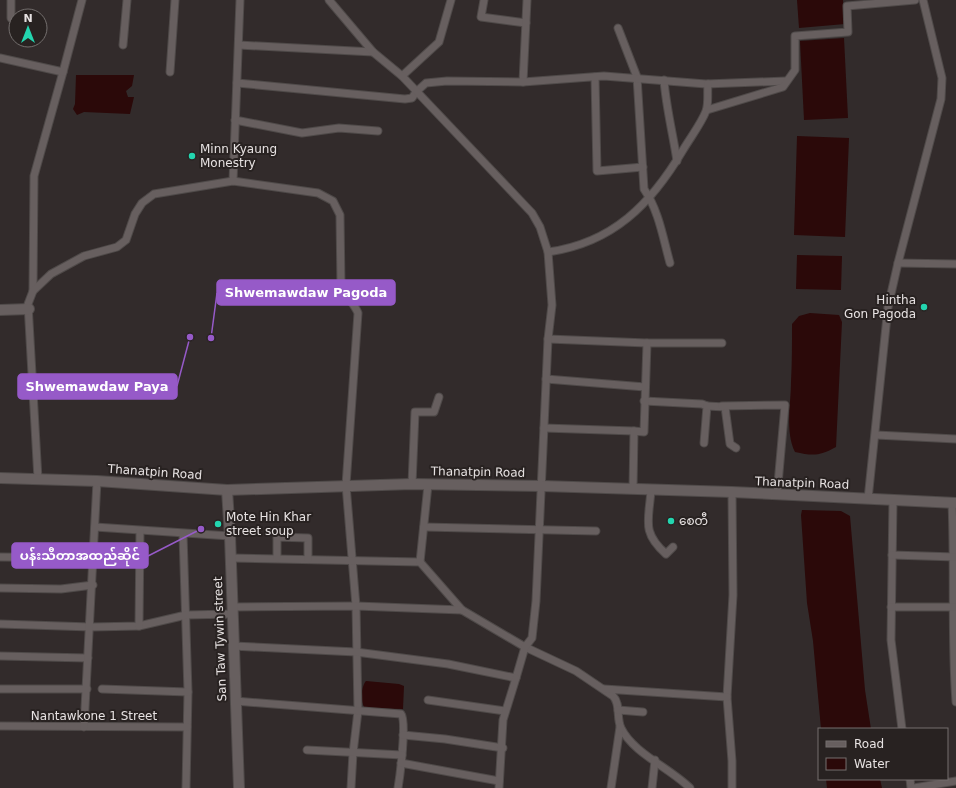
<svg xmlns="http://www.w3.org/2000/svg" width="956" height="788" viewBox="0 0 956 788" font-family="'DejaVu Sans','Noto Sans Myanmar',sans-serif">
<rect width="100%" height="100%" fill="#322b2b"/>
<g fill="#2b0909">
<path d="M797 0H843L845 24 799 28Z"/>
<path d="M844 38 848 118 804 120 800 41Z"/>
<path d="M76 75H134L132 86 126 91 128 97H134L130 114 84 112 77 115 73 109 75 104Z"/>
<path d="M797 136 849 138 845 237 794 235Z"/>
<path d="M797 255 842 256 841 290 796 289Z"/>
<path d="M810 313 839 315 842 322 836 447C820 456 813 456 795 452 785 432 791 403 791 382 792 363 792 343 792 324L799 316Z"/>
<path d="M802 510 841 511 850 516 865 690 871 729H821L813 641 807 603 801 515Z"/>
<path d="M366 681 399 684 404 686 403 709 365 708C360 703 361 686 366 681Z"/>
<path d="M826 779H880L882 788H827Z"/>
</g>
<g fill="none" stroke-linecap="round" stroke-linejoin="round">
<g stroke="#4f4a49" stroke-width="9">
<g id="street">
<path d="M484 0 481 17 526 23"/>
<path d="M11 18V0"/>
<path d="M618 28 637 77 644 189C659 211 663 238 670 263"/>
<path d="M123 45 127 0"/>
<path d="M239 45 373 52"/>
<path d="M0 58 63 72 34 176 33 291"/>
<path d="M63 72 82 0"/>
<path d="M170 72 175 0"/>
<path d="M402 76 439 42 451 0"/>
<path d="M595 77 597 171 643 167"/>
<path d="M664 80C666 107 673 134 677 161"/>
<path d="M523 82 527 0"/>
<path d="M237 83 405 99 412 98 416 92 426 83 447 81 523 82 604 76 706 84 786 81"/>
<path d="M707 110 783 87 795 70V36L848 32 847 6 915 0"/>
<path d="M235 120 302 133 339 128 378 131"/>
<path d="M233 181 240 0"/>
<path d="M548 252C613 243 651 204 683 150 690 138 701 124 706 111 709 103 707 92 708 84"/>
<path d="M898 263 956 264"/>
<path d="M548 339 647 343H722"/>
<path d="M546 379 645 387"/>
<path d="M644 401 702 404 707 406 704 443"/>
<path d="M707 406 725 407 730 444 736 448"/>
<path d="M722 406 785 405 777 495"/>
<path d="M544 428 634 431"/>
<path d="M876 435 956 439"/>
<path d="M38 479 28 304 33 291 51 274 84 256 117 247 126 240 135 214 142 203 154 194 233 181 318 193 333 201 340 215 341 286C345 296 354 303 358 313L346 485 356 606 358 711 353 753 351 788"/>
<path d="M412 484 415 412H434L439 397"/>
<path d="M633 489 634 431 644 432 647 343"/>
<path d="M651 490C649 520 641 532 666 554L673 547"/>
<path d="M732 492 733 595 727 697 732 761V788"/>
<path d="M868 499 888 307 898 263 941 99 942 78 923 0"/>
<path d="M893 500 891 640 902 729"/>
<path d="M952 503C955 569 951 635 956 702"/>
<path d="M95 527 230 536"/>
<path d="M424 527 596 531"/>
<path d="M183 534 188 692 186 788"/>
<path d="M892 555 956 557"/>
<path d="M0 557 94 558"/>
<path d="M231 558 420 562 462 610 525 647 576 671 613 696C621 704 616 718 621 728 633 753 670 768 690 788"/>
<path d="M277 558V537L308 538V559"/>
<path d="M420 562 428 485"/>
<path d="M0 588 61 589 93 585"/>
<path d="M232 607 356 606 462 610"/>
<path d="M891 607H956"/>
<path d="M0 624 91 627 139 626 186 615 232 614"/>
<path d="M139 626 140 531"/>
<path d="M233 646 356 652 448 664 516 678 525 647 532 638 536 601 548 339 552 305 548 252 540 227 532 213 402 76 373 52 329 0"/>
<path d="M0 656 88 658"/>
<path d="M0 689H87"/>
<path d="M102 689 188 692"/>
<path d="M604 689 727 697"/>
<path d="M428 700 505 711"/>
<path d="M235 701 401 714C407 721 400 776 398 788"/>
<path d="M618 710 643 712"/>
<path d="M0 726 187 727"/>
<path d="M84 727 97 481"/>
<path d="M403 735 445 739 503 748"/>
<path d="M307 750 402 755"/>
<path d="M401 763 499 781"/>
<path d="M910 779 911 788"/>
<path d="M499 788 503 720 516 678"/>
<path d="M611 788 620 727"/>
<path d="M652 788 655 760"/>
<path d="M914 788 956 781"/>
</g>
</g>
<g stroke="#4f4a49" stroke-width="12">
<g id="secondary">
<path d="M0 310 29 309"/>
<path d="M0 478 97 481 227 490 412 484 542 486 732 492 956 503"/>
<path d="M227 490 230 536 239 788"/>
</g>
</g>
<use href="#street" stroke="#675f5f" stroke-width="7"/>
<use href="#secondary" stroke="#675f5f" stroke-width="10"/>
</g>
<g fill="#23d5af" stroke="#282221" stroke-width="1.5">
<circle cx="192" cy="156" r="4"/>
<circle cx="924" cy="307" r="4"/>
<circle cx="671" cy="521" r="4"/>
<circle cx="218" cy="524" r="4"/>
</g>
<g text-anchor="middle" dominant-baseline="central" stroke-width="4" stroke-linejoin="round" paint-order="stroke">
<g font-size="12" fill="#e7e2e2" stroke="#282221" text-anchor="start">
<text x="200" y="149">Minn Kyaung<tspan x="200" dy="14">Monestry</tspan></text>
<text x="916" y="300" text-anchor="end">Hintha<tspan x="916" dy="14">Gon Pagoda</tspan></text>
<text x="226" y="517">Mote Hin Khar<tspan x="226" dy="14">street soup</tspan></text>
<text x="679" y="521">စေတီ</text>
</g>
<g font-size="12" fill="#e7e2e2" stroke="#282221">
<text transform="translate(155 472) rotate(4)">Thanatpin Road</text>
<text transform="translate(478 472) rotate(1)">Thanatpin Road</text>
<text transform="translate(802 483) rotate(2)">Thanatpin Road</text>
<text transform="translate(220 639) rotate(-92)">San Taw Tywin street</text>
<text x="94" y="716">Nantawkone 1 Street</text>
</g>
</g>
<path fill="none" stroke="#965ac8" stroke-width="1.5" d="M211 338L217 293M190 337L177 386M201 529L148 556"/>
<g fill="#965ac8" stroke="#282221" stroke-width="1.5">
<circle cx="211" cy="338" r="4"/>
<circle cx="190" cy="337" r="4"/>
<circle cx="201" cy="529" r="4"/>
</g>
<g fill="#965ac8" stroke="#965ac8" stroke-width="1.5">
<rect x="217" y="280" width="178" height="25" rx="4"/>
<rect x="18" y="374" width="159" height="25" rx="4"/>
<rect x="12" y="543" width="136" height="25" rx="4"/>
</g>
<g font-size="13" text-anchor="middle" font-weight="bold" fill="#fff">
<text x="306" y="297">Shwemawdaw Pagoda</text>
<text x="97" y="391">Shwemawdaw Paya</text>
<text x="80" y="560">ပန်းသီတာအထည်ဆိုင်</text>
</g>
<rect x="818" y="728" width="130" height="52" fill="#282221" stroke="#746f6e"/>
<rect x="826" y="741" width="20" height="6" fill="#675f5f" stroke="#746f6e"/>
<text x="854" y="748" font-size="12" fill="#e7e2e2">Road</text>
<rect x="826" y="758" width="20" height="12" fill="#2b0909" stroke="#746f6e"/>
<text x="854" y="768" font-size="12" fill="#e7e2e2">Water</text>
<g transform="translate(28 28)"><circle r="19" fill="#282221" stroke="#746f6e"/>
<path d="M0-3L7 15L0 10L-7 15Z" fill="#23d5af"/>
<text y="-6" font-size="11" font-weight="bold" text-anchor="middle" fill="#e7e2e2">N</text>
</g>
</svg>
